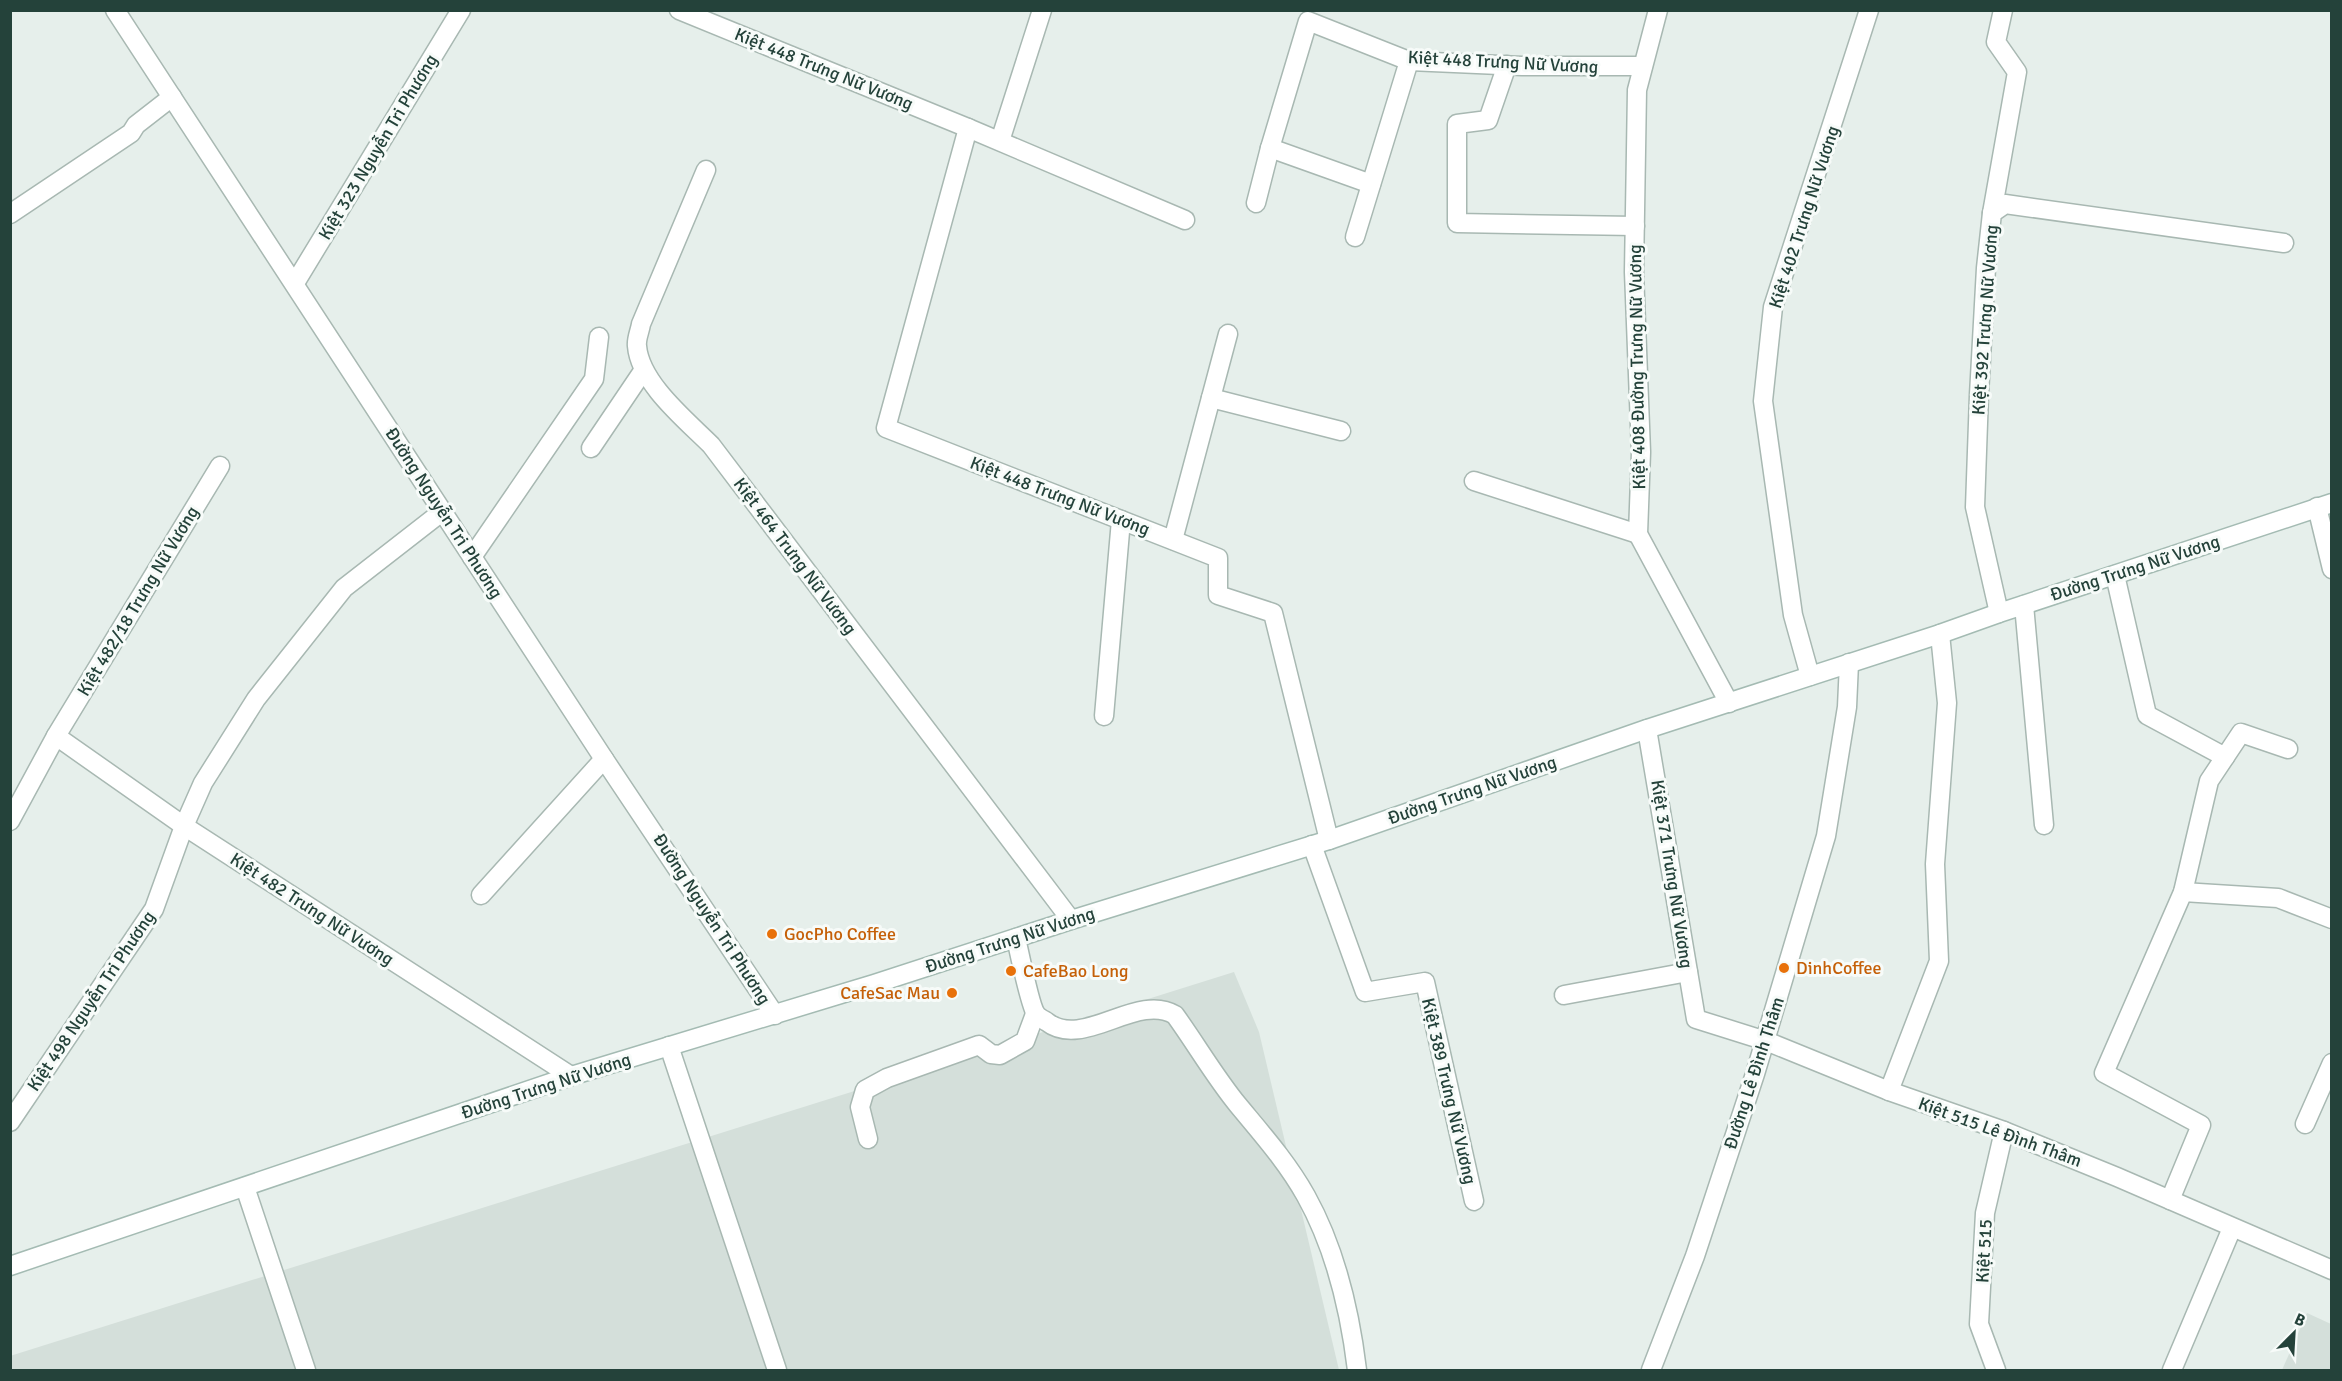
<svg xmlns="http://www.w3.org/2000/svg" width="2342" height="1381" viewBox="0 0 2342 1381" font-family="Signika,sans-serif">
<rect width="100%" height="100%" fill="#e6efeb"/>
<g fill="#d4dfda">
<path d="M1234 972 1259 1032 1339 1370H11L10 1356Z"/>
<path d="M2307 1313 2331 1324V1370H2282Z"/>
</g>
<g fill="none" stroke-linecap="round" stroke-linejoin="round">
<g stroke="#a8b8b2" stroke-width="21">
<g id="service">
<path d="M10 214 131 133 136 125 172 97"/>
<path d="M295 283 461 10"/>
<path d="M591 448 643 371"/>
<path d="M472 557 594 379 599 337"/>
<path d="M10 821 56 736 220 466"/>
<path d="M1312 845 1365 992 1425 982 1474 1201"/>
<path d="M481 895 604 759"/>
<path d="M1016 938C1019 951 1030 1006 1036 1014 1038 1017 1044 1020 1047 1022 1083 1050 1137 992 1175 1015 1196 1044 1215 1077 1238 1105 1262 1134 1287 1162 1306 1196 1335 1248 1350 1312 1357 1370"/>
<path d="M1564 995 1688 972"/>
<path d="M669 1046 777 1370"/>
<path d="M868 1139 860 1107 865 1090 887 1078 979 1045 991 1054 1000 1055 1025 1041 1035 1014"/>
<path d="M245 1187 306 1370"/>
</g>
</g>
<g stroke="#a8b8b2" stroke-width="21">
<g id="minor">
<path d="M679 10 968 128 1185 220"/>
<path d="M1658 10 1637 90 1634 272 1641 452 1638 534 1729 703"/>
<path d="M1507 65 1488 120 1457 124V223L1635 226"/>
<path d="M968 128 886 428 1218 558V595L1273 613 1329 840"/>
<path d="M1000 141 1042 10"/>
<path d="M1270 148 1371 184"/>
<path d="M706 170 641 324C640 331 636 339 637 346 640 383 686 420 711 445L1071 920"/>
<path d="M1256 203 1270 148 1308 21 1409 61 1522 66H1643"/>
<path d="M1992 213 2017 72 1996 42 2003 10"/>
<path d="M1355 237 1409 61"/>
<path d="M1211 398 1341 431"/>
<path d="M1474 481 1638 534"/>
<path d="M2317 507 2332 569"/>
<path d="M1173 540 1228 334"/>
<path d="M2115 575 2147 715 2225 757"/>
<path d="M2024 605 2044 825"/>
<path d="M1999 613 1975 507 1979 395 1986 268 1992 213 2005 204 2284 243"/>
<path d="M1810 676 1793 615 1763 401 1773 307 1869 10"/>
<path d="M1104 716 1121 520"/>
<path d="M1647 729 1696 1019 1766 1041 1889 1091 2004 1131 2117 1177 2332 1270"/>
<path d="M56 736 184 826 571 1076"/>
<path d="M2183 892 2278 898 2332 919"/>
<path d="M1889 1091 1939 961 1935 864 1947 703 1940 634"/>
<path d="M10 1122 154 909 184 826 203 783 256 699 344 588 443 511"/>
<path d="M2305 1124 2332 1063"/>
<path d="M2170 1200 2201 1125 2104 1073 2183 892 2209 781 2241 733 2288 749"/>
<path d="M1996 1370 1979 1324 1985 1213 2004 1131"/>
<path d="M2172 1370 2232 1228"/>
</g>
</g>
<g stroke="#a8b8b2" stroke-width="21">
<g id="tertiary">
<path d="M115 10 604 759 775 1015"/>
<path d="M1651 1370 1695 1256 1755 1074 1826 836 1847 707 1849 663"/>
</g>
</g>
<g stroke="#a4bbb3" stroke-width="21">
<path id="secondary" d="M10 1266 571 1076 874 984 1071 920 1329 840 1647 729 1940 634 1999 613 2332 503"/>
</g>
<use href="#service" stroke="#fff" stroke-width="18"/>
<use href="#minor" stroke="#fff" stroke-width="18"/>
<use href="#tertiary" stroke="#fff" stroke-width="18"/>
<use href="#secondary" stroke="#fff" stroke-width="18"/>
</g>
<g fill="#e8710a" stroke="#f7fbf9" stroke-width="2">
<circle cx="772" cy="934" r="6"/>
<circle cx="1784" cy="968" r="6"/>
<circle cx="1011" cy="971" r="6"/>
<circle cx="952" cy="993" r="6"/>
</g>
<g text-anchor="middle" dominant-baseline="central" stroke-width="6" stroke-linejoin="round" paint-order="stroke">
<g font-size="18" fill="#24423a" stroke="#f7fbf9">
<text transform="translate(1503 62) rotate(3)">Kiệt 448 Trưng Nữ Vương</text>
<text transform="translate(824 69) rotate(22)">Kiệt 448 Trưng Nữ Vương</text>
<text transform="translate(378 147) rotate(-59)">Kiệt 323 Nguyễn Tri Phương</text>
<text transform="translate(1804 217) rotate(-72)">Kiệt 402 Trưng Nữ Vương</text>
<text transform="translate(1985 320) rotate(-86)">Kiệt 392 Trưng Nữ Vương</text>
<text transform="translate(1637 367) rotate(-91)">Kiệt 408 Đường Trưng Nữ Vương</text>
<text transform="translate(1060 496) rotate(21)">Kiệt 448 Trưng Nữ Vương</text>
<text transform="translate(444 513) rotate(57)">Đường Nguyễn Tri Phương</text>
<text transform="translate(795 556) rotate(53)">Kiệt 464 Trưng Nữ Vương</text>
<text transform="translate(2135 568) rotate(-18)">Đường Trưng Nữ Vương</text>
<text transform="translate(138 601) rotate(-59)">Kiệt 482/18 Trưng Nữ Vương</text>
<text transform="translate(1472 790) rotate(-19)">Đường Trưng Nữ Vương</text>
<text transform="translate(1672 874) rotate(81)">Kiệt 371 Trưng Nữ Vương</text>
<text transform="translate(312 909) rotate(33)">Kiệt 482 Trưng Nữ Vương</text>
<text transform="translate(712 919) rotate(57)">Đường Nguyễn Tri Phương</text>
<text transform="translate(1010 940) rotate(-18)">Đường Trưng Nữ Vương</text>
<text transform="translate(91 1001) rotate(-56)">Kiệt 498 Nguyễn Tri Phương</text>
<text transform="translate(1754 1073) rotate(-72)">Đường Lê Đình Thâm</text>
<text transform="translate(546 1086) rotate(-18)">Đường Trưng Nữ Vương</text>
<text transform="translate(1449 1091) rotate(77)">Kiệt 389 Trưng Nữ Vương</text>
<text transform="translate(2000 1132) rotate(20)">Kiệt 515 Lê Đình Thâm</text>
<text transform="translate(1984 1251) rotate(-87)">Kiệt 515</text>
</g>
<g font-size="18" fill="#c56008" stroke="#f7fbf9" text-anchor="start">
<text x="784" y="934">GocPho Coffee</text>
<text x="1796" y="968">DinhCoffee</text>
<text x="1023" y="971">CafeBao Long</text>
<text x="940" y="993" text-anchor="end">CafeSac Mau</text>
</g>
</g>
<rect width="2342" height="1381" fill="none" stroke="#24423a" stroke-width="24"/>
<g transform="translate(2294 1333) rotate(24)" stroke="#f7fbf9" stroke-width="4.5" paint-order="stroke">
<path d="M0-4.5L10 22L0 15L-10 22Z" fill="#24423a"/>
<text y="-9" font-size="16" font-weight="bold" text-anchor="middle" fill="#24423a">B</text>
</g>
</svg>
